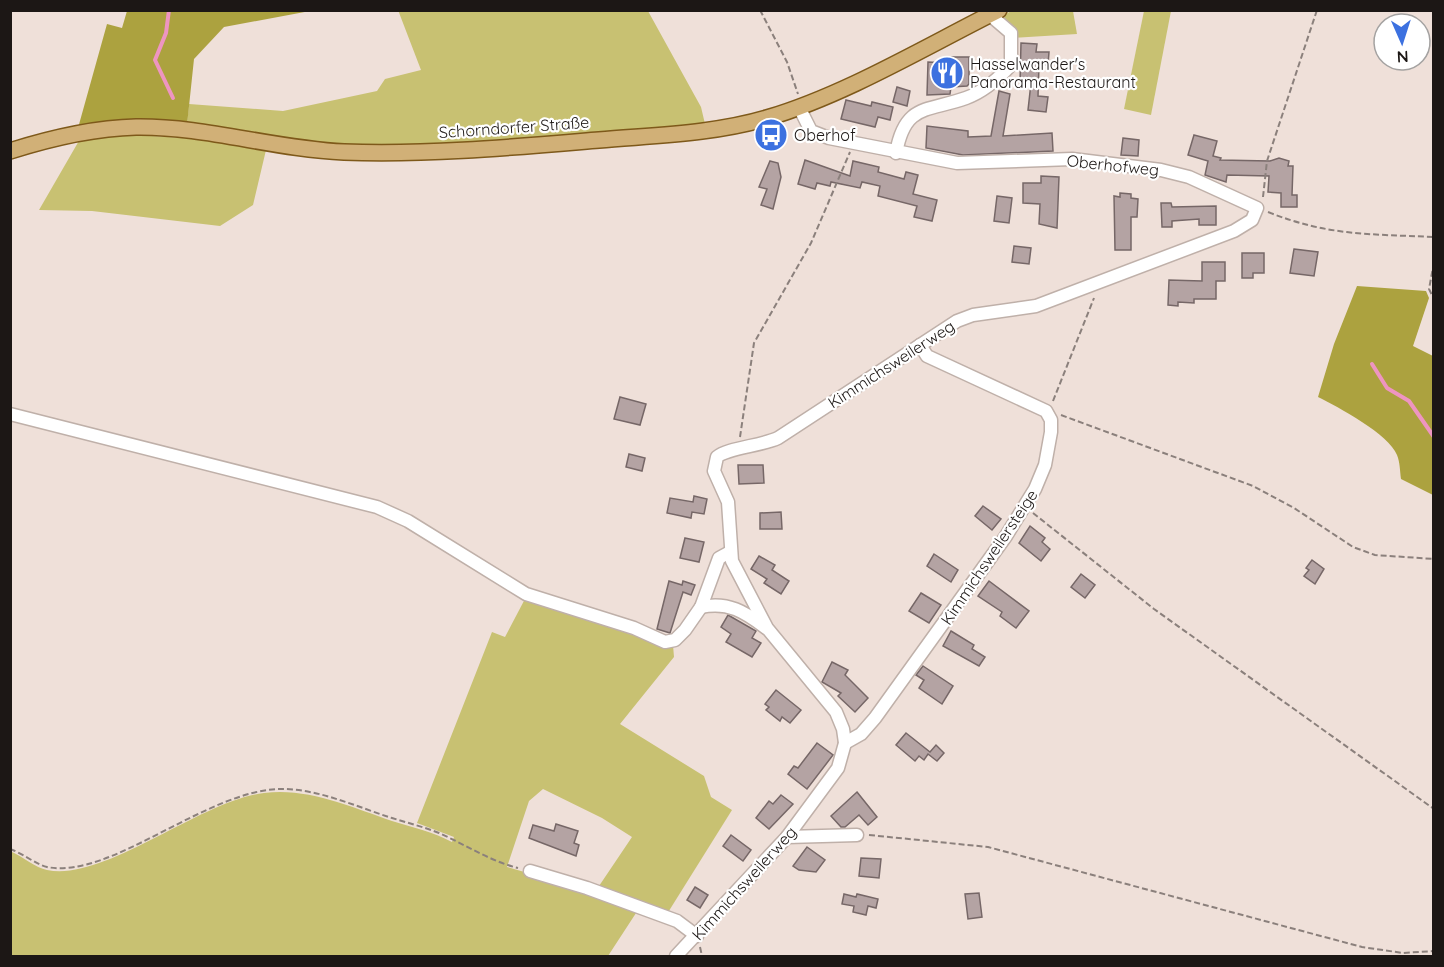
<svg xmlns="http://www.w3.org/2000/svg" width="1444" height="967" viewBox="0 0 1444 967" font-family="Quicksand,sans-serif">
<rect width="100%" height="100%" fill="#efe0d9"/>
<g fill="#c8c172" fill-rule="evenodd">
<path d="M398 10 648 11 701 107 705 124 463 144 339 146 187 125 189 104 283 111 377 91 385 79 421 70Z"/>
<path d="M1011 11H1073L1077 34 1014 38 1001 17Z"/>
<path d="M1144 11H1171L1151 115 1124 109Z"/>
<path d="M122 134 198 139 266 150 253 205 220 226 92 211 39 210 80 139Z"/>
<path d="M526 597 673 645 674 657 620 724 704 776 711 797 732 810 667 914 638 910 608 956H11L10 851C22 856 36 868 47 870 105 882 199 801 264 793 307 787 352 807 392 821 412 827 433 832 452 842L454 837 417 823 492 632 505 637ZM543 789 602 818 632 837 597 889 569 885 507 867 529 801Z"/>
</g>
<g fill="#aca23f">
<path d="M127 11H310L224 27 194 59 187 125 78 128 107 24 122 28Z"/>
<path d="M1357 286 1426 291 1429 298 1413 346 1433 356V495L1401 479C1400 472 1400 462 1397 455 1389 434 1338 407 1318 397L1334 344Z"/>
</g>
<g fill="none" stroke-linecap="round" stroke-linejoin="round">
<g stroke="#ee95c1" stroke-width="4">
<path d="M169 10 166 33 155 60 173 98"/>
<path d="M1372 364 1387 388 1409 401 1434 437"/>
</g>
</g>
<g fill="#b4a3a3" stroke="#766767" stroke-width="1.5">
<path d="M1021 43 1037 44 1036 52H1049L1048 65H1039L1038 96 1048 97 1046 112 1028 110 1031 83H1020Z"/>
<path d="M949 57H969V84L967 86 951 87 950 94 927 95 928 62 949 63Z"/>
<path d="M897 87 910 91 907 106 893 102Z"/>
<path d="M999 91 1010 94 1003 136 1052 133 1053 151 963 155 926 148 927 126 968 131V137L991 136Z"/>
<path d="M846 100 871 106 872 102 893 107 890 120 878 117 875 127 841 119Z"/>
<path d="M1194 135 1217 141 1213 156 1221 158 1220 160 1270 161 1279 158 1289 161 1288 166H1293L1292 195H1297V207H1281V193L1268 192 1269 176 1227 175 1226 182 1205 175 1208 161 1188 155Z"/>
<path d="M1123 138 1139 140 1138 156 1121 155Z"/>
<path d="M805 160 850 176 853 161 879 167 878 172 904 179 906 172 918 175 913 194 937 200 932 221 914 217 917 206 878 196 880 186 862 182 860 188 831 182 830 186 817 183 815 189 798 184Z"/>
<path d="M770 161 778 163 781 177 773 209 761 205 767 189 759 187Z"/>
<path d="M1041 176 1059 177 1057 228 1039 224 1040 204 1023 203V183H1041Z"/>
<path d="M1120 193 1131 194V198L1138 199 1137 217H1131V250H1115L1114 196 1120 197Z"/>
<path d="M997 196 1012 198 1009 223 994 221Z"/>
<path d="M1161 203H1171L1172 207 1216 206V225H1199V219L1172 221V227H1162Z"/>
<path d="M1014 246 1031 248 1029 264 1012 262Z"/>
<path d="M1294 249 1318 252 1314 276 1290 273Z"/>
<path d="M1242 253H1264V273H1253V278H1242Z"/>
<path d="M1202 262H1225V281H1216V299H1194V303L1178 302V306L1168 305 1169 280 1202 281Z"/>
<path d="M620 397 646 404 640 425 614 419Z"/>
<path d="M629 454 645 458 642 471 626 467Z"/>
<path d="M738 465H763L764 483 739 484Z"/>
<path d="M694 496 707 499 704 514 692 512 691 518 667 513 670 498 693 502Z"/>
<path d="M983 506 1001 519 992 530 975 516Z"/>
<path d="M781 512 782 529H760V513Z"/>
<path d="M1030 526 1045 538 1042 542 1050 549 1041 561 1019 543Z"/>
<path d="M685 538 704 542 699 562 680 558Z"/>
<path d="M934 554 958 570 951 582 927 566Z"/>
<path d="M759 556 775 565 772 570 789 581 781 594 764 583 767 579 751 569Z"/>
<path d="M1312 560 1324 569 1315 584 1304 576 1309 570 1306 568Z"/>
<path d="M1081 574 1095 585 1085 598 1071 587Z"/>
<path d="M669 581 682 585 683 581 695 585 691 595 683 592 670 633 657 629Z"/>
<path d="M989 581 1029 611 1016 628 1000 616 1002 612 978 596Z"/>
<path d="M921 593 941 605 929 623 909 611Z"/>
<path d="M728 615 756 631 752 638 761 643 752 657 726 642 731 634 721 627Z"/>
<path d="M951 631 974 645 972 649 985 657 979 666 943 646Z"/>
<path d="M832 662 848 670 845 675 868 698 855 712 838 696 841 693 822 682Z"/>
<path d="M923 666 953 686 942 704 919 688 924 680 916 675Z"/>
<path d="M776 690 801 710 790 723 782 717 780 721 766 710 769 707 765 704Z"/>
<path d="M906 733 930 752 936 745 944 753 937 761 928 754 924 760 919 756 915 761 896 745Z"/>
<path d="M817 743 833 755 807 789 788 774 794 766 798 768Z"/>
<path d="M857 792 877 817 868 825 859 815 845 827H841L831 816Z"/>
<path d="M781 795 793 804 769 829 756 818 769 801 773 804Z"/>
<path d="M556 824 578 831 574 843 579 845 576 856 529 838 533 825 554 831Z"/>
<path d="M731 835 751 850 743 861 723 846Z"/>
<path d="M807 847 825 860 816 872 799 870 793 866Z"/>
<path d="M861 858 881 859 879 878 859 876Z"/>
<path d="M695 887 708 895 700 908 687 900Z"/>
<path d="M979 893 982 917 968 919 965 894Z"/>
<path d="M844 894 856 897 857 894 878 899 876 908 868 906 866 915 853 912 854 906 842 904Z"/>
</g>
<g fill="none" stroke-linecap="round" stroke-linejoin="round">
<g stroke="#bfb0a9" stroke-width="15">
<g id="minor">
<path d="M896 153C905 103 927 112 966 98 983 92 999 78 1011 65V33L990 15"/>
<path d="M10 414 377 507 408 521 526 594 634 628 665 642 675 640 685 630 701 607 719 558 730 552"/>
<path d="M701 607C728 601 745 612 766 628"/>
<path d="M845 743 861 734 875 718 1006 536 1035 489 1045 465 1051 432V420L1046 411 927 356 920 345"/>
<path d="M787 837 857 835"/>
<path d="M530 871 587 888 677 921 697 936"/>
<path d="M676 956 787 837 838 768 845 743 843 729 836 712 767 628 732 561 728 502 714 471 717 457C727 448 761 446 778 438L957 321 973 315 1036 306 1234 231 1252 220 1257 208 1189 177 1161 170 1072 159 957 163 829 138 811 131 799 107"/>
</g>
</g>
<g stroke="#7e591a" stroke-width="18">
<path id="major" d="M10 151C51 138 93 128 136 127 205 126 274 149 344 152 429 155 515 147 599 140 655 135 713 134 767 118 845 95 925 47 999 10"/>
</g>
<g stroke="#8b807c" stroke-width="2" stroke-dasharray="6 3" stroke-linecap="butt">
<path d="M760 10 787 62 798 94"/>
<path d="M1263 197 1267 161 1317 10"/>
<path d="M1268 212C1328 236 1370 234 1434 237"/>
<path d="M1434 262 1429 289 1434 299"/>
<path d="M1053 401 1094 298"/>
<path d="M1061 415 1253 486 1294 508 1353 547 1375 555 1434 559"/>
<path d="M740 437 754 343 811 243 850 152"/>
<path d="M1033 513 1154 609 1434 809"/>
<path d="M869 835 988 847 1362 947 1403 953 1434 951"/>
<path d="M10 849C22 853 37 865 47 867 111 880 207 789 282 789 319 789 357 807 392 818 408 823 424 827 439 833 466 845 490 861 518 868"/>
<path d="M700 947 702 956"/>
</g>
<use href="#minor" stroke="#fff" stroke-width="12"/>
<use href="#major" stroke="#d1b077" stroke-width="15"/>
</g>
<defs>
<g id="restaurant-disc" transform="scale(1.725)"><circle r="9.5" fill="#3c71e0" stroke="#fff"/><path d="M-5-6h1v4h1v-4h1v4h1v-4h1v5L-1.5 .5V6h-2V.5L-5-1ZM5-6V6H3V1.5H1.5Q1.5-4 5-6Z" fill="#fff"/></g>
<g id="bus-disc" transform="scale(1.725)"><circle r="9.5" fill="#3c71e0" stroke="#fff"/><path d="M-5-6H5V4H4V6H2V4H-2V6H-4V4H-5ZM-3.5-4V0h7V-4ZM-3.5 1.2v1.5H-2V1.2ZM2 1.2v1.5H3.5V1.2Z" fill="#fff"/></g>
</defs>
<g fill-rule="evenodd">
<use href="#restaurant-disc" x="947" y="73"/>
<use href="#bus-disc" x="771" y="135"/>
</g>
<g text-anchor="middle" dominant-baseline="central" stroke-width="4.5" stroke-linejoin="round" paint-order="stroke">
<g font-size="16" fill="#1c1715" stroke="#fff" text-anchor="start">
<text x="970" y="64">Hasselwander's<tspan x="970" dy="18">Panorama-Restaurant</tspan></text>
<text x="794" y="135">Oberhof</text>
</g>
<g font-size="16" fill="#1c1715" stroke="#fff">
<text transform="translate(514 127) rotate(-4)">Schorndorfer Straße</text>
<text transform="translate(1113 165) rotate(6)">Oberhofweg</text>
<text transform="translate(891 364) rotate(-33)">Kimmichsweilerweg</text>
<text transform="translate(989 557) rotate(-56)">Kimmichsweilersteige</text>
<text transform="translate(744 883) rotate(-48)">Kimmichsweilerweg</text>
</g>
</g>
<rect width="1444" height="967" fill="none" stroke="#1c1715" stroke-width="24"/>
<g transform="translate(1402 42) rotate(177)"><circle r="28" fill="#ffffff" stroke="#a4a2a1" stroke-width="1.5"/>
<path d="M0-4.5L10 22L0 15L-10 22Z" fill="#3c71e0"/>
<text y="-9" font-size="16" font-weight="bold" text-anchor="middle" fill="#1c1715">N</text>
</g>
</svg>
